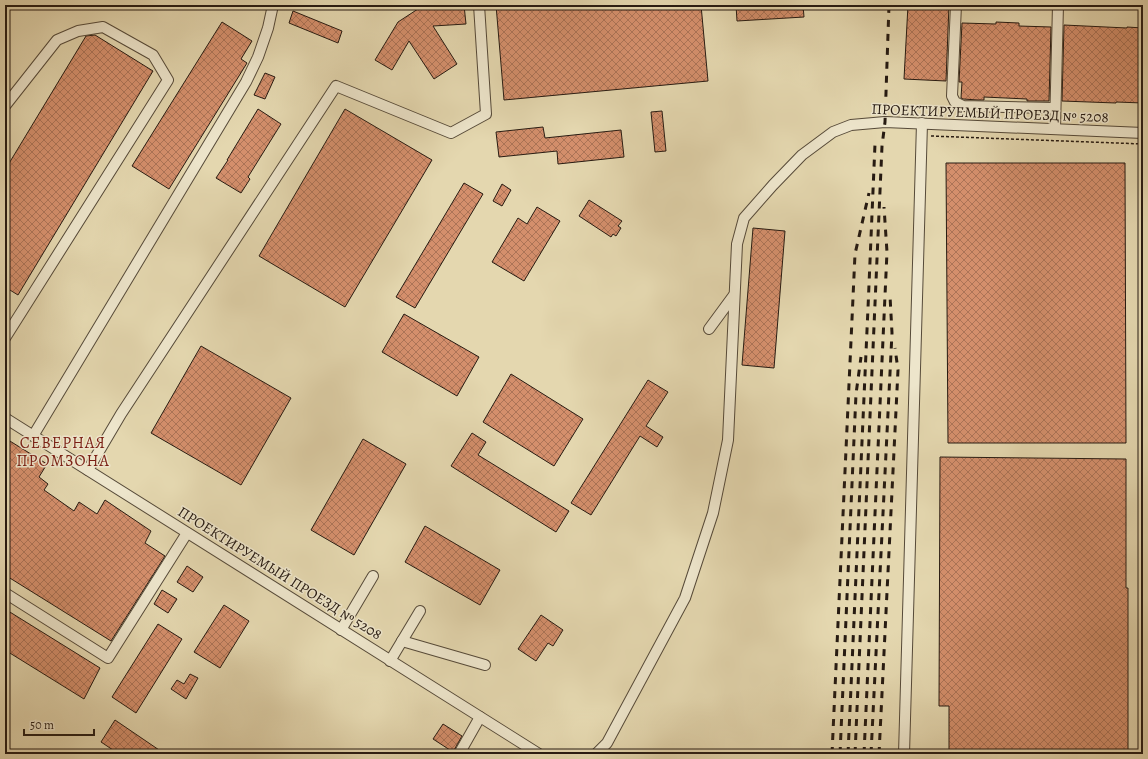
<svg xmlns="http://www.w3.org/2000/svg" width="1148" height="759" viewBox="0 0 1148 759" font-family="Alegreya,serif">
<defs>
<pattern id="building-cross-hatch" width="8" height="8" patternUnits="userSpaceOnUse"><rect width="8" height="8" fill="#d48f6c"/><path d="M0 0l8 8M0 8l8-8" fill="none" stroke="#ac7457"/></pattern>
</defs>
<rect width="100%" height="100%" fill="#e4d7af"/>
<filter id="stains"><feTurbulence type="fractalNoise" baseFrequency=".005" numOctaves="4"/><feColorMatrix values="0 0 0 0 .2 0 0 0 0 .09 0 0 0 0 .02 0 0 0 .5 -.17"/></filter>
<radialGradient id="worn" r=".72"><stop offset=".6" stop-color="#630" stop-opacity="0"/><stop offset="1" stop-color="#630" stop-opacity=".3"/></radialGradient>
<g fill="url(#building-cross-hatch)" stroke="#271b12">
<path d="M453 5H464L466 24 433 26 457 64 434 79 409 41 392 70 375 60 398 22 421 7Z"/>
<path d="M496 5H701L708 81 504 100Z"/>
<path d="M736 5H803L804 17 737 21Z"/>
<path d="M908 5H949L946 81 904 79Z"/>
<path d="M293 11 342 31 338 43 289 23Z"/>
<path d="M222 22 252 41 241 59 247 63 169 189 132 166Z"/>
<path d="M996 22 1019 23V26L1051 27 1049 101H1027V99L984 97V100H978L963 99 961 98 962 82H959L962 23 996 24Z"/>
<path d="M1064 25 1127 28V27L1143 28V103L1116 102V103L1062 101Z"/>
<path d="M95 35 153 71 18 295 5 287V170L86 36Z"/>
<path d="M265 73 275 77 265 99 254 95Z"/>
<path d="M258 109 281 124 248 177 250 179 241 193 216 178 228 160H227Z"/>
<path d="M345 109 432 160 345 307 259 256Z"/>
<path d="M662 111 666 151 655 152 651 112Z"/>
<path d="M543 127 545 138 621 130 624 157 558 164 557 151 499 157 496 132Z"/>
<path d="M946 163H1125L1126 443H948Z"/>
<path d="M464 183 483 194 415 308 396 297Z"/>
<path d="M502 184 511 190 502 206 493 201Z"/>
<path d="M589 200 622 221 618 226 621 228 616 236 613 234 611 237 579 216Z"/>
<path d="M537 207 560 221 524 281 492 262 518 218 527 224Z"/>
<path d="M753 228 785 231 774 368 742 365Z"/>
<path d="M404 314 479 357 457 396 382 352Z"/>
<path d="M201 346 291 398 241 485 151 433Z"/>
<path d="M511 374 583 419 554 466 483 422Z"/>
<path d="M648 380 668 392 646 426 663 437 657 447 640 436 591 515 571 503Z"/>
<path d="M472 433 486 442 478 455 569 511 556 532 451 466Z"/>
<path d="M5 438 47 464 39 477 48 484 44 490 74 511 79 502 97 514 105 500 151 531 145 543 165 556 111 641 5 575Z"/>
<path d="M363 439 406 464 354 555 311 530Z"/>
<path d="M940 457 1126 459V588H1128V754H949V706H939Z"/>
<path d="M425 526 500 570 480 605 405 562Z"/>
<path d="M187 566 203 577 193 592 177 582Z"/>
<path d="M162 590 177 599 168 613 154 604Z"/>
<path d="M224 605 249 621 220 668 194 652Z"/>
<path d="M5 609 100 668 84 699 5 650Z"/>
<path d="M541 615 563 630 553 646 548 643 536 661 518 649Z"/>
<path d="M158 624 182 639 136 713 112 697Z"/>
<path d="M190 674 198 678 186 699 171 689 177 680 184 684Z"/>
<path d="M115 720 165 754H119L101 742Z"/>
<path d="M443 724 462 736 453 752 433 739Z"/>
</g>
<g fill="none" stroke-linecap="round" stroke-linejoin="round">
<g stroke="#564a39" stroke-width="12">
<g id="minor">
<path d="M956 5 952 96 955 102 963 106 1055 108"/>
<path d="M5 106 57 40 78 31 103 27 153 55 168 80 5 338"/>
<path d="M1055 128 1058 5"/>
<path d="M709 329 734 295"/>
<path d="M5 418 539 754"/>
<path d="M33 436 246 82 258 57 268 28 273 5"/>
<path d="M88 470 121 414 336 86 451 133 486 114 479 5"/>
<path d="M5 593 108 658 187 533"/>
<path d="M341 630 373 576"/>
<path d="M402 641 485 665"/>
<path d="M390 661 420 611"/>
<path d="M459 754 480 717"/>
<path d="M596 754 607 743 685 598 713 513 728 440 737 244 744 218 773 185 802 155 833 132 851 125 885 122 1143 133"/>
<path d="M904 754 922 123"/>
</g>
</g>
<path stroke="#271b12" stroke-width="1.5" stroke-dasharray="3 2" stroke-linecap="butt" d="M931 136 1143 144"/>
<use href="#minor" stroke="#ede5cb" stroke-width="10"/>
<g stroke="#271b12" stroke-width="3" stroke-dasharray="7 7" stroke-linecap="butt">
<path d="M832 754 855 254 869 193"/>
<path d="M840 754 856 394 861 357"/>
<path d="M848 754 868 308 875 144"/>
<path d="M855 754 882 146 885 122 889 5"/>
<path d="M864 754 887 252 884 207"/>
<path d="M871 754 892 333 890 296"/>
<path d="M879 754 898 370 895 348"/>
</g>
</g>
<g text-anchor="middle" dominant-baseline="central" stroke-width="3" stroke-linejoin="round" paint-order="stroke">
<g font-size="15" fill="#271b12" stroke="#ede5cb">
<text transform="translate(990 113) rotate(2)">ПРОЕКТИРУЕМЫЙ ПРОЕЗД № 5208</text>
<text transform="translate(280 573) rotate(32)">ПРОЕКТИРУЕМЫЙ ПРОЕЗД № 5208</text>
</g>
<g font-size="16" letter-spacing="1" fill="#7a1f14" stroke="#ede5cb">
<text x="63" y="443">СЕВЕРНАЯ<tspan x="63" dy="18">ПРОМЗОНА</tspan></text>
</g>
</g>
<rect width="1148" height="759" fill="none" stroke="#e4d7af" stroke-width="20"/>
<rect x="6" y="6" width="1136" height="747" fill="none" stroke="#271b12" stroke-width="2"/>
<rect x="10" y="10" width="1128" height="739" fill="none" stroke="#271b12"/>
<path d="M24 729v6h70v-6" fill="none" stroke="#271b12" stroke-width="2"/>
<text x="30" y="729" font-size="12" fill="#271b12" stroke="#ede5cb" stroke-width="3" paint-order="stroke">50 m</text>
<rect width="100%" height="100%" filter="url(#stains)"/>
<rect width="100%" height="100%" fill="url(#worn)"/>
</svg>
